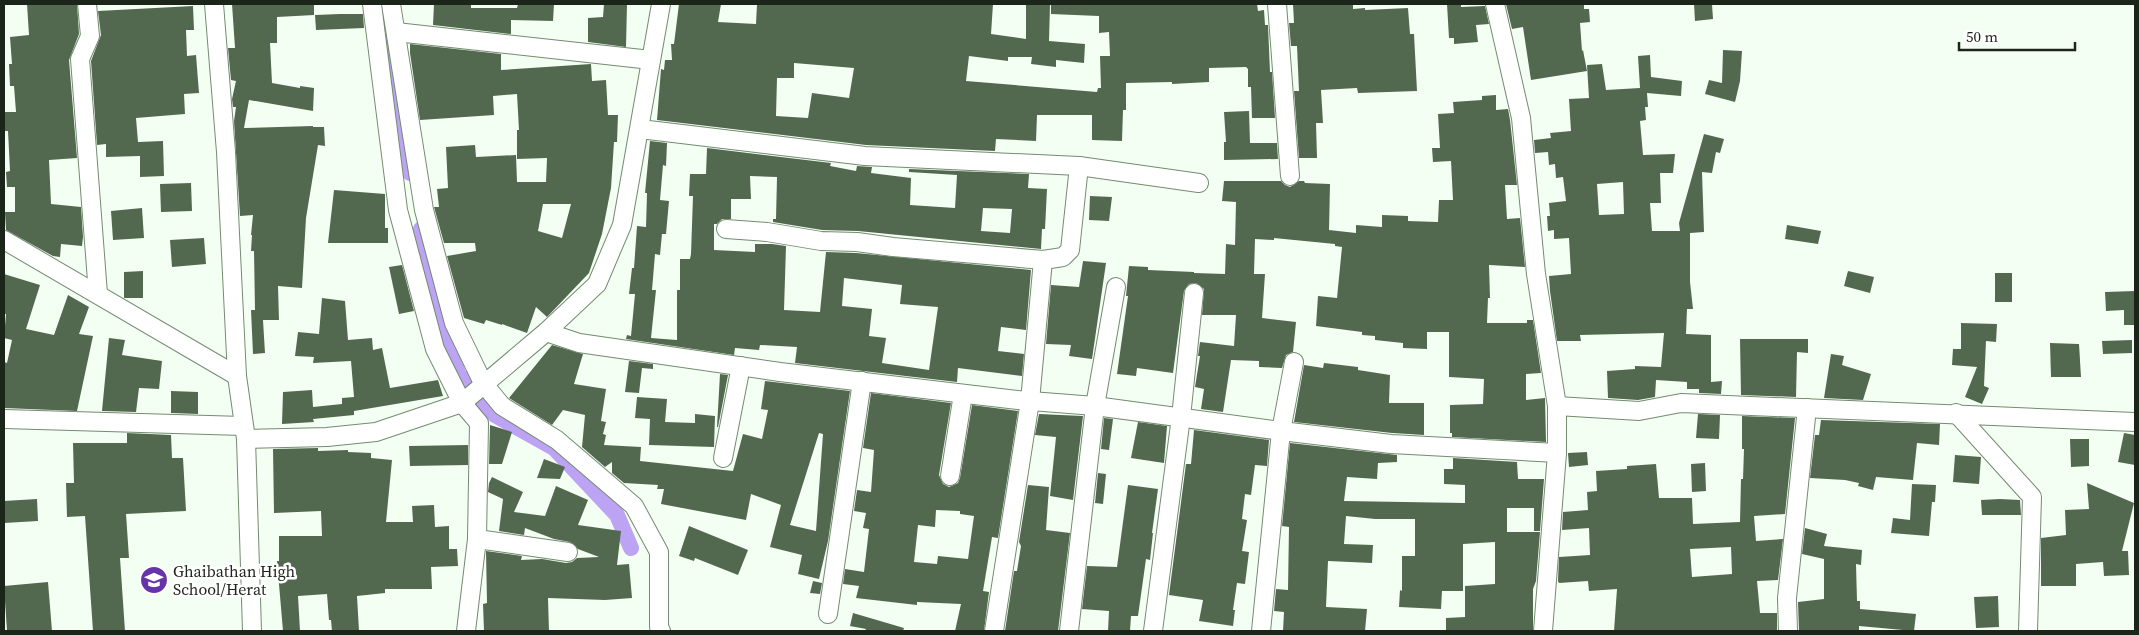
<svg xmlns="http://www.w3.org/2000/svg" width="2139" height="635" viewBox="0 0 2139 635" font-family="'Source Serif 4',serif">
<rect width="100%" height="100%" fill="#f4fff3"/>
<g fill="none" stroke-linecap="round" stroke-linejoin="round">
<g stroke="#bca3f4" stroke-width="16">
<path d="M381 4 410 173"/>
<path d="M421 229 432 281 458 374 495 415 554 448 617 515 631 548"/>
</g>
</g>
<g fill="#52694f" fill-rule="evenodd">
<path d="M27 4H77L79 34 69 60 77 158 49 160 51 204 81 207 83 237 82 246 61 244 60 257 53 256 6 230 5 212H15V187H7L6 172 10 171 8 131H5V112H16L14 86H10L9 64H12L10 37 29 35Z"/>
<path d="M232 4H314V15L277 17V43H270L272 83 300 88V86L314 88 313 111 249 100 244 128 313 126V127H324L325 146 318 145 306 218 302 288 278 286 279 320H263L265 353 253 354 251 310H255L254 251H251L252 235H251L253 215 240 216 234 121 236 107H233L232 99 236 81 231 80 228 48H235Z"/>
<path d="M434 4H471V8H517L518 4H554L553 21 511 20V34L433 25Z"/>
<path d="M604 4H627L626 47 588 42V18L603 17Z"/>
<path d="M679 4H721L718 22 756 24 757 4 785 5 786 4H993L991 34 1026 39V4H1050L1049 41 1085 44 1084 63 1056 60V67L1031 64 1032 57H1008V61L969 56 966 81 1097 92 1098 88H1101L1100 56H1110L1109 32 1099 33V16L1051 14V4H1257L1258 11 1264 10 1265 25H1268L1270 72H1272L1275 118H1252L1251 87H1248V69L1246 67 1209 68V82L1172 84V82L1126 83V110H1123L1122 141 1092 140V115H1037L1036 141 996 139 995 151 866 145 657 120 661 69 664 70 665 60H672L671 44H674ZM794 63 854 68 849 98 812 93 808 118 776 116 777 78H794Z"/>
<path d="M1293 4H1353V9L1365 8V10L1408 8 1410 34H1414L1417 91 1358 93 1357 88 1321 90 1323 123H1316L1317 158H1299L1294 91H1299L1297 46H1291L1289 23H1294Z"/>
<path d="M1447 4H1461V7L1485 6 1489 24 1476 25 1478 42 1454 44V38H1449Z"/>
<path d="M1506 4H1584V9H1589L1590 22 1580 23 1582 51 1583 50 1587 71 1531 80 1523 27 1512 29Z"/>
<path d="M1694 4H1712L1713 19 1695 21Z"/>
<path d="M193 6 194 30H186L187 56 196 55 199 93 184 94 185 114 136 118 138 142 163 141 164 176 140 177V156L106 157V144L97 145 91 61 101 35 98 11Z"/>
<path d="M340 14H363L364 28 316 30 315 15Z"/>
<path d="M410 44 501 54V70L591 64 592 81 606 80 608 115H618L617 142H614L611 188 602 234 589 273 547 317 536 307 527 333 502 324V325L486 320 484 324 464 318 447 256 476 251 475 243H444L434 207H439L437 189 448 188 446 147 475 145 476 157 516 155 517 182H546L547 158 517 159V130H519L517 94 493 96 494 115 420 120 410 53ZM543 204H571L562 238 538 231Z"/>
<path d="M1723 50 1742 51 1740 81 1735 102 1705 94 1709 80 1722 83Z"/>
<path d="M1650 55 1651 77 1682 81 1681 96 1647 93 1648 107H1645L1646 120 1640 121 1643 155 1675 154 1673 173H1660L1661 203H1650L1652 231H1680L1679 223 1704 134 1724 139 1720 153 1716 152 1712 173 1702 172 1704 232 1690 233V282L1693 309H1687L1686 334 1711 335V382L1722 381 1721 394 1699 393V389H1687V382L1656 380 1655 397 1638 400 1608 398 1607 371 1635 369V366L1661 367 1664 333 1580 335 1581 341H1557L1550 291 1549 276 1571 274 1569 238 1554 239V230L1548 231 1547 216H1550L1549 203 1566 201 1563 177 1556 178 1555 164 1549 165 1548 152 1535 153 1534 140 1551 138 1550 133 1571 131 1569 99 1589 98 1587 65 1602 64 1606 90 1640 88 1638 56ZM1623 182 1624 214 1599 215 1597 184Z"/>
<path d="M1496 95V110L1508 109 1510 120 1517 185H1505L1507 219 1520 218 1525 267 1489 265 1490 298H1488L1487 323H1527V320H1533L1541 373 1526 374V400L1545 398 1546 442 1452 437V433H1450V405L1483 404 1484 379 1449 377V332H1427V349L1403 348V343L1375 340V336L1362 335V332L1316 326 1318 296 1337 298 1342 247 1335 246V244L1274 238V240L1255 239 1254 274H1265L1262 318 1296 322 1293 352 1286 355 1282 368 1259 367V361L1231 360 1223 412 1201 409 1204 389 1195 387 1200 356H1198L1200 342 1234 346 1236 315H1202L1204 289 1196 283 1189 284 1184 291 1173 373 1137 368 1136 376 1117 374 1128 296H1126L1129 266 1148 267V270L1194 272V273L1225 274 1226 244 1235 245 1236 202 1222 201 1224 181H1281L1285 185 1290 187 1299 181H1304L1305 183 1330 184 1329 230 1356 233V225L1382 227V215L1408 216V221L1438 222 1439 200H1453L1451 161 1433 162 1432 148H1440L1438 114 1454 113 1453 102 1482 100V96Z"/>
<path d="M1249 111 1250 143H1277L1278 159 1224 160V142H1226L1224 112Z"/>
<path d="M650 141 667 143 666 166 663 165 660 200 669 201 666 234H662L660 255 655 254 652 290H656L651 338 677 340V290H680V259H690L691 254 693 196H689L690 174H706L707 148 831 163 830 166 856 171 857 166 872 167 871 173 911 178 910 205 955 208 957 175 909 172V169L1029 174 1028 188 1047 189 1045 229H1042L1041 249 858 231 822 230 773 222V219H776L777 177 750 176 751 199H731V219H722L717 224H714V250L755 252V244H772L786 246 784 310 820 312 826 252 856 253 1031 270 1026 330 1001 327 998 351 1024 354 1022 376 958 368 957 382 795 363 797 347 760 345 759 350 735 348 734 355 626 339 627 335 631 336 635 294H629L632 268H634L637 226 646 227 647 193H645ZM983 208 1012 209 1010 233 981 231ZM844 278 902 285 900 304 938 307 929 370 882 363 886 338 869 336 872 309 842 306Z"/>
<path d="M191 183 192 211 161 212 160 184Z"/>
<path d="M334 190 385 194V228H388V243H328Z"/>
<path d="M1090 196 1112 197 1109 221 1089 220Z"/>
<path d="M142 208 144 238 113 240 111 211Z"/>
<path d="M1787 225 1821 231 1818 244 1785 239Z"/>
<path d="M204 238 206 264 172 267 170 240Z"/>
<path d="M1083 261 1106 263 1092 359 1069 356 1071 345 1046 344 1051 285 1079 287Z"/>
<path d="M402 265 414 311 399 314 389 267Z"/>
<path d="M143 271V298H124V272Z"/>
<path d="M1848 271 1874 277 1870 293 1844 286Z"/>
<rect x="1995" y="273" width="17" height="29"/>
<path d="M4 274 40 285 26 329 54 335 68 295 89 307 79 334 93 336 77 411 4 408V362L7 363 12 340 4 338 6 314H4Z"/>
<path d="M2135 291V325H2124V310L2106 311 2105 292Z"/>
<path d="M322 298 345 301 348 340 372 338 373 350 382 348 390 388 438 380 443 396 354 411V415L313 419 314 422 282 424 283 392 312 390 313 407 342 404V398L354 397 351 361 313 363 314 357 295 356 298 332 319 334Z"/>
<path d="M1961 323 1997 324 1996 342 1986 341 1984 386 1989 388 1982 404 1965 397 1977 367 1952 365 1953 349H1961Z"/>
<path d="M109 338 125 340 122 355 162 361 159 389 139 388 136 412 102 411Z"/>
<path d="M1740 339H1808V353L1797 352 1796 397 1741 395Z"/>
<path d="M2132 340V353L2103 354 2102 341Z"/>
<path d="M2050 343 2079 344 2081 377H2051Z"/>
<path d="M552 345 583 354 574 384 606 389 601 421 606 422 603 434 606 435 604 445 641 447 640 461 733 471 743 434 762 439 768 410 761 409 765 381 850 391 828 541 819 579 798 574 802 555 770 547 781 505 751 494 746 520 661 504 664 489H657L658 485 624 483 612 473V462L605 467 582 447 585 415 563 410 552 425 509 398ZM819 433 823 434 816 531 790 525Z"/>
<path d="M1831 354 1844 356 1842 365 1871 374 1863 400 1824 398Z"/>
<path d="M629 361 653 364V369L642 368 639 393 625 392Z"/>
<path d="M1324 363 1358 367V370L1390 375 1389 403H1424V435L1392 433 1294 422 1304 365 1323 368Z"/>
<path d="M720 374 728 375 718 427H717Z"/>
<path d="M171 391 198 392V414L171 413Z"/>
<path d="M871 393 951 403 939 475 943 484 949 487 958 483 960 478 972 405 1018 411 998 538 992 537 983 591 989 592 984 631H955L961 604 917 602V605L856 598 859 586 843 584 845 569 864 572 869 529 863 528 866 513 854 511 857 490 871 492 874 450 863 448ZM936 510 960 511V514L974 516 968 559 938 556 937 564 914 562 918 525 935 527Z"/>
<path d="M637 397 667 399 665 422 695 423V414L715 416 714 447 649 445 650 419 635 418Z"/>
<path d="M1039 414 1083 416 1073 500 1050 496 1056 437 1035 435Z"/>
<path d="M1698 414 1720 415 1719 439 1696 438Z"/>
<path d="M1742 416 1795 418 1785 514 1754 516 1756 541 1783 539 1778 580 1757 581 1760 613H1777V631H1614L1617 589 1589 591 1588 581 1559 583 1558 581 1559 557 1590 555 1589 528 1562 530 1563 512 1588 510 1587 492 1597 491 1596 471 1627 469V466L1656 464 1659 498H1692L1693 524 1740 522 1741 479H1743L1744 449H1742ZM1731 547 1732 574 1692 577 1690 549Z"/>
<path d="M1104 418 1113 419 1109 450 1101 449Z"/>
<path d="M1821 420 1940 424 1939 445 1917 443 1913 480 1876 477 1873 490 1858 486 1859 483 1845 480 1810 478 1815 435H1819Z"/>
<path d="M1138 422 1167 426 1164 463 1131 458Z"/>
<path d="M490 425 512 432 502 464H489Z"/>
<path d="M1194 430 1269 440 1267 466 1255 465 1251 495 1245 494 1242 519 1247 520 1242 551 1249 552 1245 584 1237 583 1233 610H1235L1233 626 1199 621 1203 600 1169 595 1186 464H1191Z"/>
<path d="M127 433 171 435 172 458H183L186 511 126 514 129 558H120L125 631H93L85 516 67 517 66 483H74L73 443H127Z"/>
<path d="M2124 433 2135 435V465L2118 462Z"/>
<path d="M2070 439H2089V466L2071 467Z"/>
<path d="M1290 443 1397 455V462L1378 463 1377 479 1347 477 1344 501 1465 503V485L1444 484V469H1453V458L1517 462 1518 479H1544L1540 531H1534V508H1507V532H1540L1536 581 1533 589V631H1446V618L1465 617V586L1495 584V542L1463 544V591H1442L1441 609 1399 607 1400 590 1402 591V556H1415V519H1375L1346 516 1344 544 1373 545 1372 563 1328 561 1326 607 1367 609 1365 631H1283L1284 612 1274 611 1276 589 1288 590 1289 527 1282 526Z"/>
<path d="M468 445V465L410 466 409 446Z"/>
<path d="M318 448V451L348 450V452L371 453V458L392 460 386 522H413L412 506 434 505 435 527 449 526V549H457L458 566 431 567 432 589H385V593L357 596 359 631H332L331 620H329L327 594 298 596 300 631H283L277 561H279V536H322L321 511 274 513 273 449Z"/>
<path d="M1587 452 1588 465 1569 467 1568 453Z"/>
<path d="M1955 455 1981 457 1979 484 1953 482Z"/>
<path d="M544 459 565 467 560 479 537 478Z"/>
<path d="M1705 463 1706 491 1692 492 1691 464Z"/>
<path d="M1098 473 1106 474 1103 504 1095 503Z"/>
<path d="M492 477 523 492 514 512 545 516 556 486 588 500 578 525 621 531 617 565 629 564 632 598 605 600 548 598 549 631H484L483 604 487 603 486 551 522 556 521 560 542 559 566 563 572 562 577 558 599 557 578 549 570 542 554 539 525 528 524 535 499 531 503 499 488 492 489 483Z"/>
<path d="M2087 483 2134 503 2122 551H2128L2129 575 2104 576 2103 562 2076 564V586H2041V538L2066 535 2065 510 2089 509Z"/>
<path d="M1912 484 1936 485 1935 502H1932L1929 536 1891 533 1893 518 1910 520Z"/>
<path d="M1028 485 1049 487 1046 530 1070 533 1058 631H1005L1014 571H1017L1021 546 1019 542Z"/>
<path d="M1128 485 1158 489 1152 533H1153L1150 560 1146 559 1138 616H1131L1130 631H1108L1109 611 1082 609 1087 566 1117 567Z"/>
<path d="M37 499 38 521 4 523V501Z"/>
<path d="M2000 499 2020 500 2021 515H1982L1981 500Z"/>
<path d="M689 526 748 550 738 575 695 558 694 561 679 556Z"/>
<path d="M1805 528 1827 534 1824 546 1862 550 1861 565 1856 564 1857 601H1860V609L1916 614 1914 631 1859 626V631H1799L1798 602 1824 599V559L1802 554Z"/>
<path d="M813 581 822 583 820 594 810 593Z"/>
<path d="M48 582 52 631H7L4 586Z"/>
<path d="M1998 596 1999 627 1976 628 1974 597Z"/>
<path d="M853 613 904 628 903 631H865L866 629 850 626Z"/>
</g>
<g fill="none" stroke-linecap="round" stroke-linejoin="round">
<g stroke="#738b70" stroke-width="20">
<g id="minor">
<path d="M87 4 90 36 80 59 98 294"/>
<path d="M214 4 226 152 237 376 246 439 252 631"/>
<path d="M372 4 398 210 435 349 462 403 479 423 477 539 466 631"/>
<path d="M391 4 424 210 454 323 483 383 502 406 557 440 634 506 659 552V627L661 631"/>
<path d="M1277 4 1290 176"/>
<path d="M1495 4 1521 118 1536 274 1557 406V453L1543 631"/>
<path d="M396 32 651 60"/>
<path d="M640 129 865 156 1079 166 1199 183"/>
<path d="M726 229 767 232 821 241 857 242 893 247 1043 260 1063 257 1070 250 1079 166"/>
<path d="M4 240 237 376"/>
<path d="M546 332 579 343 780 372 898 386 1018 400 1095 406 1281 431 1391 444 1557 453"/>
<path d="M1557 406 1639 411 1681 403 2135 422"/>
<path d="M1956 413 2032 497 2028 631"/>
<path d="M4 419 243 426"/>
<path d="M246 439 327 437 376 432 462 403 546 332 597 284 622 225 661 4"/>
<path d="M723 458 741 366"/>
<path d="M950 476 963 394"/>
<path d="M477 539 568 552"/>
<path d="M828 614 862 381"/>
<path d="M994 631 1030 401 1043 260"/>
<path d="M1069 631 1095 406 1116 287"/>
<path d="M1153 631 1181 417 1194 293"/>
<path d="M1261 631 1281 431 1294 362"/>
<path d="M1788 631 1787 598 1807 408"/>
</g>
</g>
<use href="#minor" stroke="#fff" stroke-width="18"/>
</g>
<defs>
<g id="school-disc" transform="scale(1.4375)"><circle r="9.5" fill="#6533aa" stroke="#fff"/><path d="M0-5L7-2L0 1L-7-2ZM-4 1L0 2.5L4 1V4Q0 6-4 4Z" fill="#fff"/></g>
</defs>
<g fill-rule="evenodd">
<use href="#school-disc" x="154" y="580"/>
</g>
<g text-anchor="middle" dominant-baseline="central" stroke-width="5" stroke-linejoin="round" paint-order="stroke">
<g font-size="16" fill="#1b251a" stroke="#fff" text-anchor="start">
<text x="173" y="571">Ghaibathan High<tspan x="173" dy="18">School/Herat</tspan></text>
</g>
</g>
<rect width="2139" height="635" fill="none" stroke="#1b251a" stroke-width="10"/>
<path d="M1959 42v8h116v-8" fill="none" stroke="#1b251a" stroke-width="2.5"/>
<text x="1966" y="42" font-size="15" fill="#1b251a" stroke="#ffffff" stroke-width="4" paint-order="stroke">50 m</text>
</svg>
